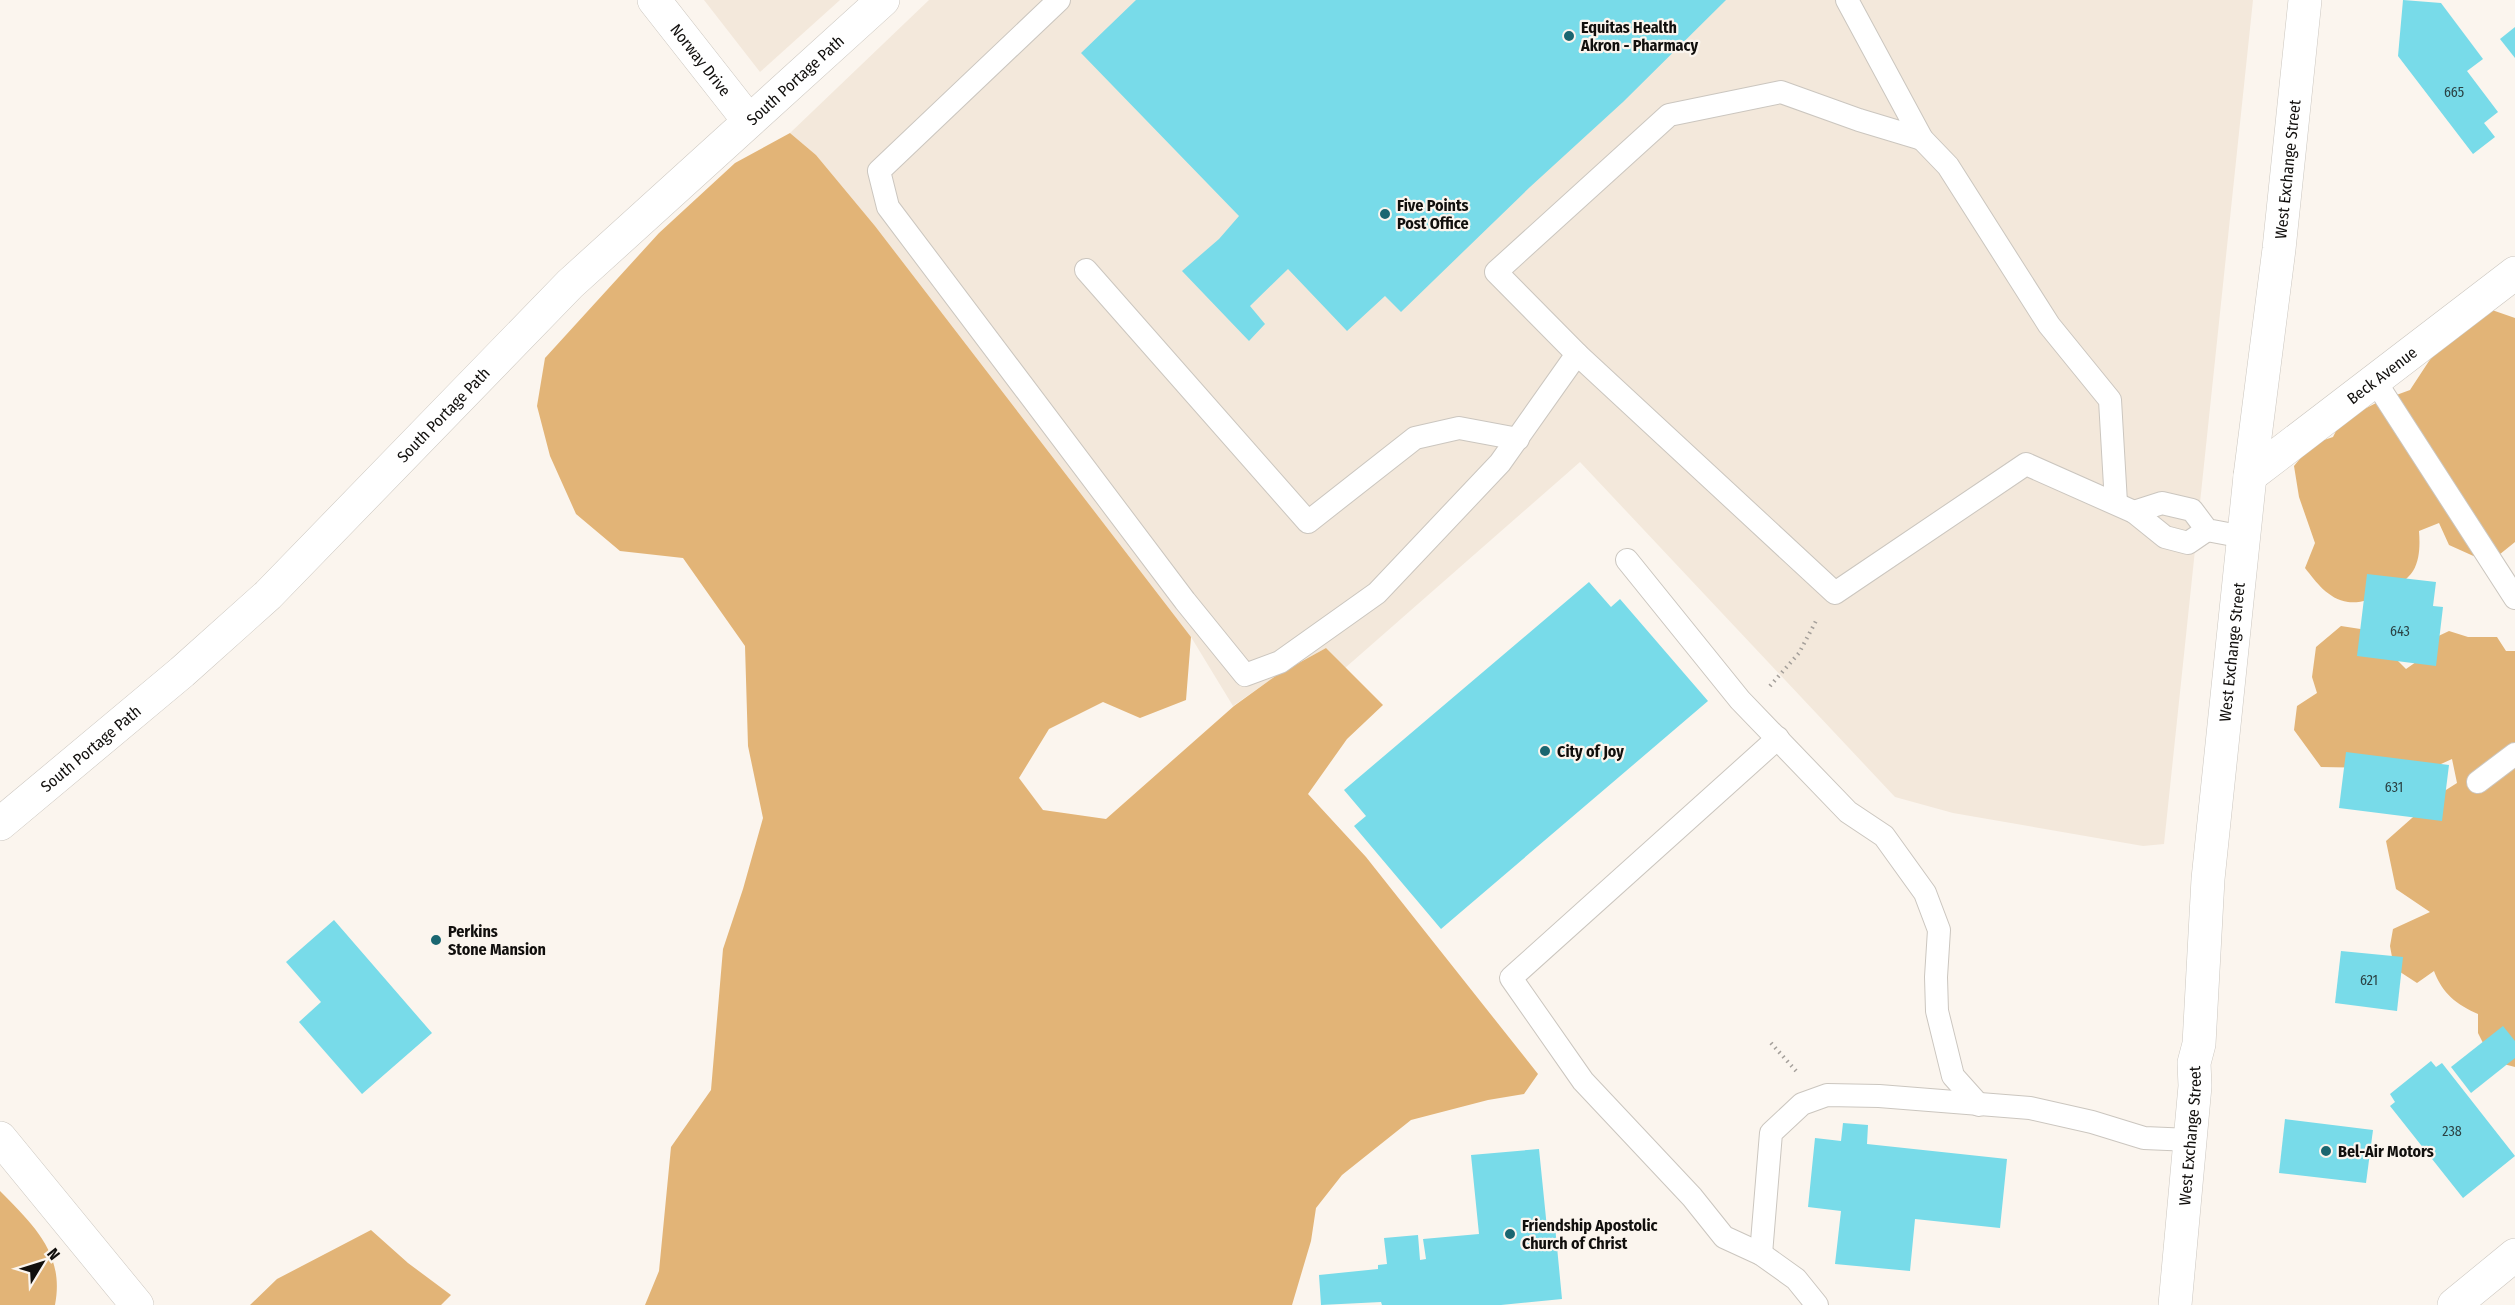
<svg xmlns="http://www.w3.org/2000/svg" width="2515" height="1305" viewBox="0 0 2515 1305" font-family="'Fira Sans Condensed',sans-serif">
<rect width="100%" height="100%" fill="#fbf5ee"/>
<g fill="#f3e8db">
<path d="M704 0H840L760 72Z"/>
<path d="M929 0H2253L2164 844 2143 846 1953 813 1895 797 1580 462 1345 668 1326 648 1277 675 1233 706 1191 637 875 226 816 155 790 133Z"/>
</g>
<g fill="#e2b477">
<path d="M790 133 816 155 875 226 1191 637 1186 700 1140 718 1103 702 1049 729 1019 778 1043 810 1106 819 1234 706 1277 675 1326 648 1383 705 1347 739 1308 794 1366 857 1538 1074 1524 1094 1488 1100 1411 1120 1342 1175 1316 1208 1311 1241 1292 1305H645L659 1271 671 1147 711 1090 723 949 743 889 763 818 748 746 745 646 683 558 620 551 576 514 550 456 537 406 545 358 659 233 735 163Z"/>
<path d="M2492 310 2515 318V542L2489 563 2449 545 2439 523 2419 531C2420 544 2420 560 2413 571 2402 588 2367 605 2348 602 2328 599 2316 582 2305 568L2315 543 2299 497 2294 466 2312 444 2333 437 2341 421 2380 401 2410 390 2429 361 2459 325Z"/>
<path d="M2341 626 2367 630 2406 669 2426 655 2430 640 2449 631 2468 637H2497L2506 651H2515V1067L2492 1061 2478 1033V1014C2457 1005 2442 993 2434 971L2417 983 2394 968 2390 946 2393 929 2430 912 2396 889 2386 841 2438 795 2457 783 2452 759 2430 769 2321 767 2294 730 2297 706 2317 693 2312 677 2316 647Z"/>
<path d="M0 1191C33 1225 65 1253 55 1305H0Z"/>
<path d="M371 1230 408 1263 451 1295 441 1305H250L277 1279Z"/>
</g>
<g fill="#78dbe9">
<path d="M1136 0H1726L1623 102 1530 187 1401 312 1385 296 1347 331 1288 269 1250 306 1265 324 1249 341 1182 271 1219 239 1239 216 1081 53Z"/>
<path d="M2403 0 2441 3 2483 59 2467 71 2498 112 2484 123 2495 137 2473 154 2398 56Z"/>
<path d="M2515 27V58L2500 39Z"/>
<path d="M2367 574 2436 582 2433 606 2443 607 2436 666 2357 656Z"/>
<path d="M1589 582 1611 607 1620 599 1708 701 1441 929 1354 826 1366 816 1344 790Z"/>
<path d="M2346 752 2449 765 2442 821 2339 808Z"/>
<path d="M334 920 432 1033 362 1094 299 1022 321 1002 286 962Z"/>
<path d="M2341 951 2403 957 2397 1011 2335 1003Z"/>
<path d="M2503 1026 2515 1041V1058L2471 1093 2451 1067Z"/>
<path d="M2431 1061 2436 1067 2442 1063 2515 1156 2463 1198 2390 1106 2395 1102 2390 1094Z"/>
<path d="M2285 1119 2373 1130 2366 1183 2279 1173Z"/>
<path d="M1843 1123 1868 1125 1867 1144 2007 1159 2000 1228 1915 1219 1910 1271 1835 1264 1841 1211 1808 1207 1815 1138 1841 1141Z"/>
<path d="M1539 1149 1547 1228 1555 1226 1562 1299 1501 1305H1382L1381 1302 1321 1305 1319 1275 1378 1269V1265L1387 1264 1384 1238 1418 1235 1420 1260 1426 1259 1423 1239 1479 1234 1471 1155Z"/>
</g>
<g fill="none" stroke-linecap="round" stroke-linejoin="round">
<g stroke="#cbc6bf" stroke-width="24">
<g id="service">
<path d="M1059 0 879 171 888 207 1185 601 1245 675 1280 662 1377 593 1500 463 1577 354 1835 593 2026 464 2134 512 2165 537 2188 543 2207 530"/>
<path d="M1922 139 1948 166 2049 325 2110 400 2116 503"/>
<path d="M1086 270 1308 522 1415 438 1459 428 1518 439"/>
<path d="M1577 354 1496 272 1669 115 1781 92 1859 120 1922 139 1847 0"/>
<path d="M2375 381 2515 598"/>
<path d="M2134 512 2162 503 2192 510 2207 530 2244 537"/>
<path d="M1627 560 1740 700 1848 812 1884 836 1925 893 1939 930 1936 977 1937 1011 1953 1076 1979 1105"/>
<path d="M1778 738 1511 978 1583 1081 1692 1197 1724 1237 1761 1254 1796 1279 1817 1305"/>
<path d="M2478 782 2515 754"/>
<path d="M1761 1254 1771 1133 1802 1104 1827 1095 1879 1096 2030 1108 2092 1122 2144 1138 2191 1140"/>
</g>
</g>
<g stroke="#cbc6bf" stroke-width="34">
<g id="minor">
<path id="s1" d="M654 0 749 121"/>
<path id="s2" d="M2250 476 2515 273"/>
</g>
</g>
<g stroke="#cbc6bf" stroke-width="34">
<g id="tertiary">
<path id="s3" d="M0 824 182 672 268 595 570 284 883 0"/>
<path d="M2454 1305 2515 1255"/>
</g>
</g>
<g stroke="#cbc6bf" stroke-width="34">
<path id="secondary" d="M0 1138 137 1305"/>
</g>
<g stroke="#cbc6bf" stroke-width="34">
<g id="primary">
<path id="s4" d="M2175 1305 2195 1086 2194 1063 2199 1044 2208 879 2250 476 2279 249 2305 0"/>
</g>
</g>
<g stroke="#a49f9a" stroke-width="4" stroke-dasharray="1.5 4.5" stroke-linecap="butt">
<path d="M1770 686 1799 653 1817 619"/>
<path d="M1771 1043 1797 1072"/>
</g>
<use href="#service" stroke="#fff" stroke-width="22"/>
<use href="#minor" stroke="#fff" stroke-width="33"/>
<use href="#tertiary" stroke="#fff" stroke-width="33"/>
<use href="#secondary" stroke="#fff" stroke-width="33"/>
<use href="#primary" stroke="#fff" stroke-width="33"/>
</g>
<g fill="#1a6670" stroke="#fbf5ee" stroke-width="2">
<circle cx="1569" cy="36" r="6"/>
<circle cx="1385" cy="214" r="6"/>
<circle cx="1545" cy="751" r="6"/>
<circle cx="436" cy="940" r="6"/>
<circle cx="2326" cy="1151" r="6"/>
<circle cx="1510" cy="1234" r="6"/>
</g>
<g text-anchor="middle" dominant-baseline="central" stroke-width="4.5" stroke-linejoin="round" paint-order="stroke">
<g font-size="14" fill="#2b4244">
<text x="2454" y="92">665</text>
<text x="2400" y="631">643</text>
<text x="2394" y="787">631</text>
<text x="2369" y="980">621</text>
<text x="2452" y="1131">238</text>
</g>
<g font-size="16" font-weight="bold" fill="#110f0d" stroke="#fbf5ee" text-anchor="start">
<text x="1581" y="27">Equitas Health<tspan x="1581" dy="18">Akron - Pharmacy</tspan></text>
<text x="1397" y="205">Five Points<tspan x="1397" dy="18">Post Office</tspan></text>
<text x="1557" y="751">City of Joy</text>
<text x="448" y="931">Perkins<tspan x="448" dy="18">Stone Mansion</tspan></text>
<text x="2338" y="1151">Bel-Air Motors</text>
<text x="1522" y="1225">Friendship Apostolic<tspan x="1522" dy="18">Church of Christ</tspan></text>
</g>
<g font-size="16" fill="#110f0d" stroke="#fbf5ee">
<text stroke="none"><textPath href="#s1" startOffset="76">Norway Drive</textPath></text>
<text stroke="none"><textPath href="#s3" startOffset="1090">South Portage Path</textPath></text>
<text stroke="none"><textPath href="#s4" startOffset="1142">West Exchange Street</textPath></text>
<text stroke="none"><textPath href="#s2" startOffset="166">Beck Avenue</textPath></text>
<text stroke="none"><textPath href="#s3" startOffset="604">South Portage Path</textPath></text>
<text stroke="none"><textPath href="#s4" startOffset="656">West Exchange Street</textPath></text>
<text stroke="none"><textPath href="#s3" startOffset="118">South Portage Path</textPath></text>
<text stroke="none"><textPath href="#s4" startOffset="170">West Exchange Street</textPath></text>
</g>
</g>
<g transform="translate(42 1263) rotate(52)" stroke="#fbf5ee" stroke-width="4.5" paint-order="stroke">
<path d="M0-4.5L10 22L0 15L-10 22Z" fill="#110f0d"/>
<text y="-9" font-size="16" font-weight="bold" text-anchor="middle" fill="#110f0d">N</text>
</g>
</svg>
